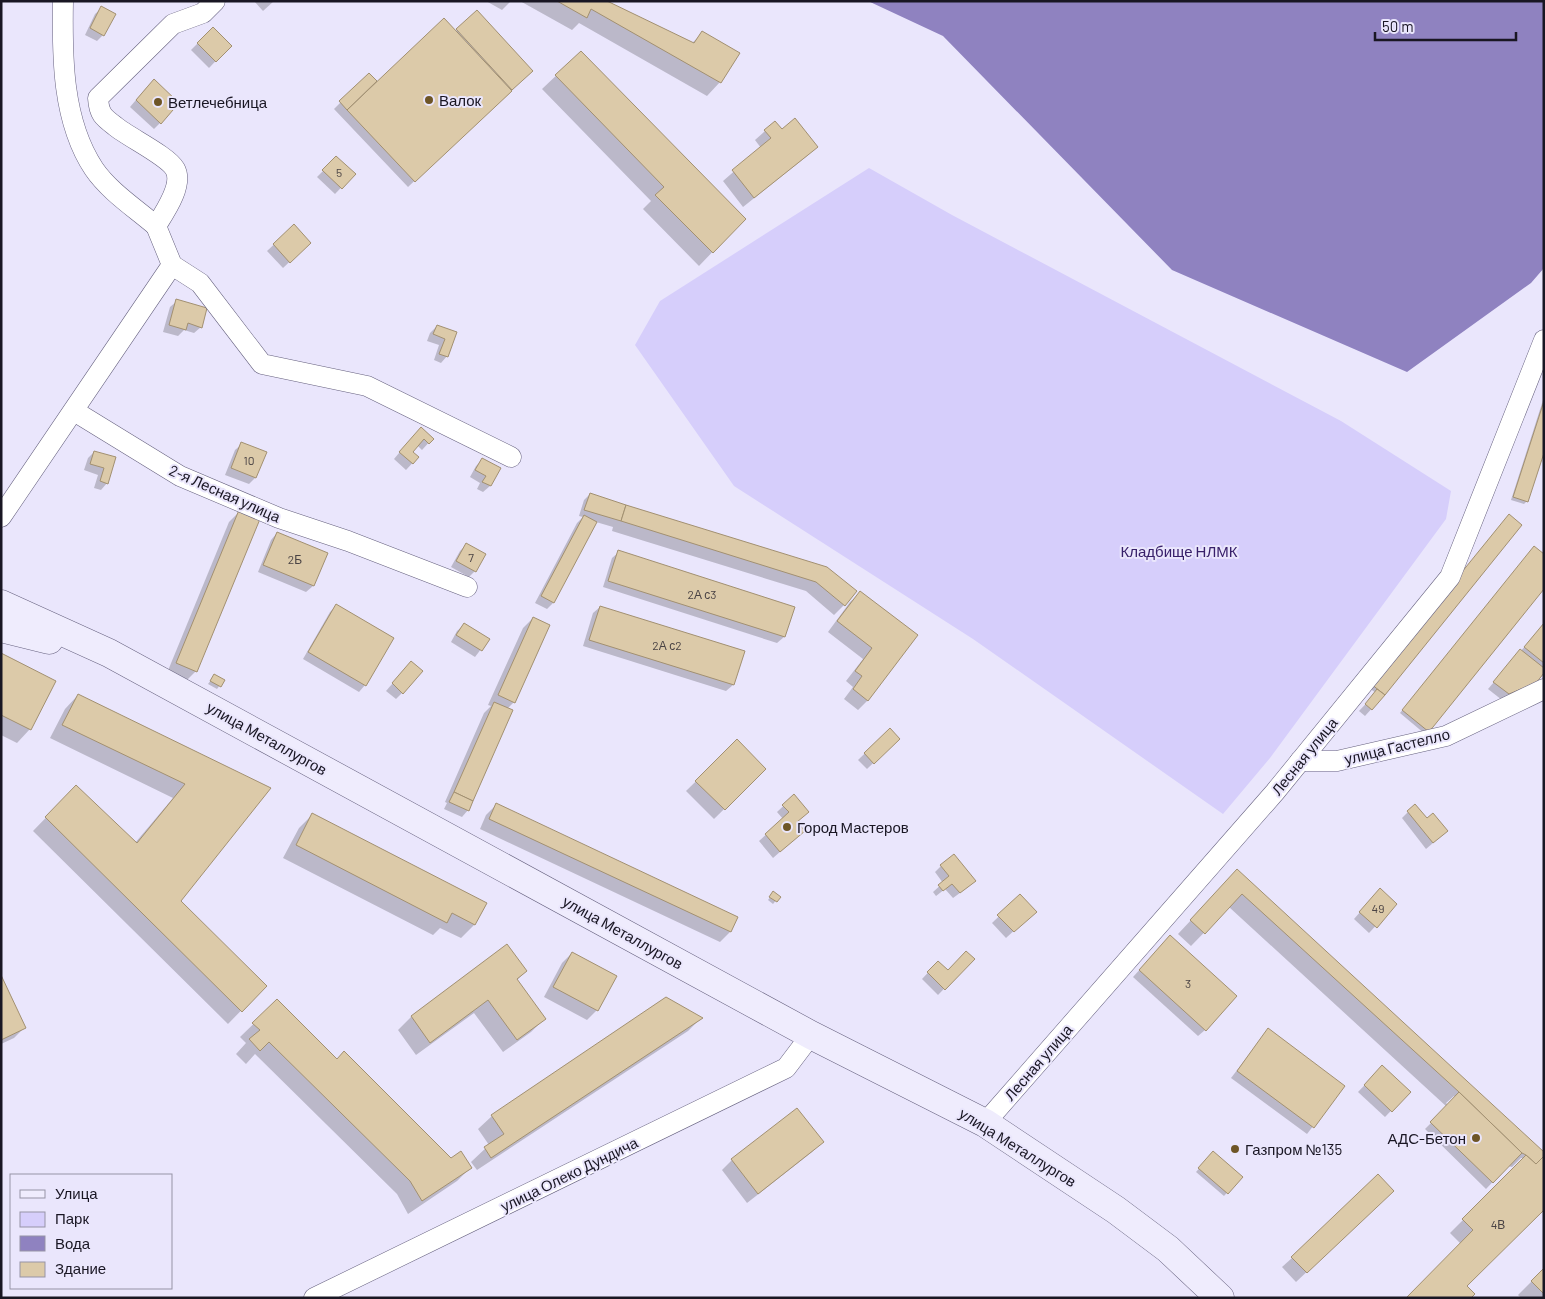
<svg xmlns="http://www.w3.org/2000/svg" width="1545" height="1299" viewBox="0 0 1545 1299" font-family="Barlow,sans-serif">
<rect width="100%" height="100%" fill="#eae6fc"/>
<path fill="#d6cefb" d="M869 168 952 215 1341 421 1451 491 1446 519 1270 758 1223 814 973 639 734 486 635 345 660 301Z"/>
<path fill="#8f82c0" d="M868 1H1544V268L1531 283 1407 372 1172 270 943 36Z"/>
<g fill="#0003" fill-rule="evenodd">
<path d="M254 1H274L263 11Z"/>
<path d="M486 1H511L502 10Z"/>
<path d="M520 1H604L692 43 703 33 720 82 707 96 579 23 572 30Z"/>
<path d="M102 8 103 35 97 41 85 35 95 14Z"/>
<path d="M477 11 531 71 408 187 334 109 369 74 377 83 455 32Z"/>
<path d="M213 28 230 46 209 68 191 50Z"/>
<path d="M580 53 744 219 699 266 643 209 651 201 542 89Z"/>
<path d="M147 87 160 123 154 129 130 107Z"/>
<path d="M782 130 816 147 807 156 743 207 723 181 761 148 755 140 765 131Z"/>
<path d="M336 158 354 174 335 194 317 177Z"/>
<path d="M294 226 303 249 283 268 267 251Z"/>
<path d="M177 301 201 327 194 333 184 330 178 336 163 332 170 307Z"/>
<path d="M437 326 455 333 447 356 441 363 434 360 439 345 427 341 430 333Z"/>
<path d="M1544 397V449L1527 501 1524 504 1511 500Z"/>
<path d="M414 435 432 439 422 450 417 445 411 452 418 457 406 470 394 459Z"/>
<path d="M242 444 265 453 255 478 249 484 225 475 235 450Z"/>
<path d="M94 452 115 458 107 483 101 490 94 488 98 475 84 470 88 458Z"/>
<path d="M482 460 499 469 490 486 483 492 477 489 480 483 470 477 476 466Z"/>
<path d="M590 494 826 568 844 605 834 615 806 591 612 531 613 527 596 522 553 603 547 609 535 603 577 523 583 517 579 516 584 500Z"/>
<path d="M239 512 196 671 186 681 167 673 229 522Z"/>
<path d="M1521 525 1384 695 1365 716 1359 711 1376 693 1369 688Z"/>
<path d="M277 533 326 553 313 586 306 592 258 572 271 540Z"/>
<path d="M466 545 475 571 469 577 451 567 460 551Z"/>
<path d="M1531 551 1425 734 1400 713Z"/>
<path d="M619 552 793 608 784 637 777 643 603 587 612 558Z"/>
<path d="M860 593 916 636 868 700 858 710 844 699 853 687 846 681 863 659 828 632 850 602Z"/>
<path d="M336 606 365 685 359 692 303 659 330 612Z"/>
<path d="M600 607 743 652 733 685 726 691 583 646 593 613Z"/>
<path d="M533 618 514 702 507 709 468 810 462 817 444 809 447 803 445 802 484 713 491 706 488 705 523 628Z"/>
<path d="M1544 624V671L1535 682 1502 700 1488 689Z"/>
<path d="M464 625 488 640 475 657 451 642 457 631Z"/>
<path d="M1 654 30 729 17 743 1 735Z"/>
<path d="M405 669 402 693 396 699 386 691Z"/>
<path d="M214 676 223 681 217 689 208 684Z"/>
<path d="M78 695 269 789 179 901 265 986 228 1024 33 831 63 800 135 843 173 798 50 738 65 709Z"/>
<path d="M889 730 898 739 867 769 858 760Z"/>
<path d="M737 741 765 769 714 819 686 791Z"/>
<path d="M794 796 797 837 773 858 759 841 783 819 777 812Z"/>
<path d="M496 805 737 917 730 932 720 942 480 829 486 815Z"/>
<path d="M1408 812 1426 820 1447 831 1426 849 1402 818Z"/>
<path d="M312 815 485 903 474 925 461 938 440 928 433 935 283 858 299 828Z"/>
<path d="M941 866 968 887 953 898 945 889 936 896 933 892 943 883 935 872Z"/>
<path d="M1237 871 1544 1154 1466 1286 1407 1298 1461 1244 1450 1233 1525 1158H1521L1512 1167 1508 1166 1486 1189 1425 1129 1447 1107 1229 907 1191 946 1178 934ZM1454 1096H1457L1448 1105 1446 1103Z"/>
<path d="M771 896 779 897 773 904 768 900Z"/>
<path d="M1020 896 1028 918 1006 938 992 923Z"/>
<path d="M1374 896 1396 904 1369 933 1354 919Z"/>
<path d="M1164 943 1205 1030 1198 1036 1133 977Z"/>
<path d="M507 946 526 971 516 981 544 1019 531 1032 503 1052 474 1013 416 1055 398 1030 411 1017Z"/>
<path d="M572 953 597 1010 587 1020 544 997 562 963Z"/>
<path d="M973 959 938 995 922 979 938 962 947 971Z"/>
<path d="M1 978 24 1028 14 1038 1 1044Z"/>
<path d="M666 998 701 1018 688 1031 477 1170 471 1162 489 1145 478 1129 492 1116Z"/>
<path d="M277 1001 337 1060 451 1159 470 1168 457 1181 408 1214 397 1194 255 1054 246 1064 236 1054 246 1043 240 1037Z"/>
<path d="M1268 1030 1344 1086 1307 1134 1231 1078Z"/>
<path d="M1382 1067 1409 1092 1385 1117 1358 1092Z"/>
<path d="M797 1110 822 1142 812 1152 747 1203 722 1170 732 1160Z"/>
<path d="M1210 1156 1241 1177 1224 1196 1196 1172Z"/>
<path d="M1382 1201 1296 1282 1282 1267 1292 1258Z"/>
<path d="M1544 1269V1298H1521L1518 1295Z"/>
</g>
<g fill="#dccaa9" stroke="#a29071">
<path d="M557 1H607L694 43 702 31 740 53 721 83 591 9 587 18Z"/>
<path d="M101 6 116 14 104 36 90 28Z"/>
<path d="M477 10 533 71 512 90 456 29Z"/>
<path d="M444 18 512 91 415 182 347 110Z"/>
<path d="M213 27 232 46 216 62 197 43Z"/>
<path d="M581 51 746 219 713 253 655 195 664 187 555 75Z"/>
<path d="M369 73 377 81 347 110 339 101Z"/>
<path d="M154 79 179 103 161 124 136 100Z"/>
<path d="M795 118 818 147 754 198 732 170 771 138 764 130 775 121 782 129Z"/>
<path d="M336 156 356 174 342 189 322 170Z"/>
<path d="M294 224 311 243 290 263 273 244Z"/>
<path d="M176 299 207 308 202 328 188 323 186 330 169 325Z"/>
<path d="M437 325 457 332 448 357 439 354 445 339 433 334Z"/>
<path d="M1544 401V453L1528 502 1513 497Z"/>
<path d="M421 427 434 439 429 444 424 439 413 452 419 457 413 464 399 452Z"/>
<path d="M241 442 267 452 256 478 231 468Z"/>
<path d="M94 451 116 457 108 484 100 481 104 468 90 464Z"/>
<path d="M482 458 501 468 491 486 482 482 486 476 475 470Z"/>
<path d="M590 493 626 505 621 521 584 510Z"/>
<path d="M626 505 827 567 857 591 845 606 816 582 621 521Z"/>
<path d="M239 510 260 519 197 672 176 663Z"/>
<path d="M1509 514 1522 525 1385 695 1371 684Z"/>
<path d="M584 515 597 522 554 603 541 596Z"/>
<path d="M277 532 328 553 314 586 263 565Z"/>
<path d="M466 543 486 554 476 572 456 561Z"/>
<path d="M1534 546 1544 554V589L1429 732 1402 710Z"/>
<path d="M618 550 795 607 785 637 608 581Z"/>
<path d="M860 591 918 635 868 701 853 689 862 676 855 671 872 648 837 621Z"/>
<path d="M336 604 394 638 366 686 308 652Z"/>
<path d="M600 606 745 651 734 685 589 640Z"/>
<path d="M533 617 550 625 515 703 498 695Z"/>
<path d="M464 623 490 639 482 651 456 635Z"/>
<path d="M1544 623V663L1524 647Z"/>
<path d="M1520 649 1544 668V673L1536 683 1509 694 1493 682Z"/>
<path d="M1 653 56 681 31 730 1 715Z"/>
<path d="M411 661 423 671 403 694 392 683Z"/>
<path d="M214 674 225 680 221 687 210 681Z"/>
<path d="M1377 689 1385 695 1372 710 1365 704Z"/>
<path d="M78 694 271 788 181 901 267 986 242 1012 45 817 76 785 137 843 185 784 62 725Z"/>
<path d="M494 702 513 710 473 801 454 792Z"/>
<path d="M890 728 900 739 874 764 864 753Z"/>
<path d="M737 739 766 769 725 810 695 781Z"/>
<path d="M454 792 473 801 469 811 449 802Z"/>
<path d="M794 794 809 812 797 822 805 831 780 852 765 834 789 812 782 805Z"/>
<path d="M496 803 738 917 731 932 489 819Z"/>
<path d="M1415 804 1427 818 1433 813 1448 831 1433 843 1407 811Z"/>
<path d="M312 813 487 903 475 925 452 913 447 923 296 845Z"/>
<path d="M954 854 976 881 960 893 952 884 943 891 938 885 949 876 940 865Z"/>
<path d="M1237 869 1544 1152V1156L1536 1164 1526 1155 1522 1153 1459 1092 1242 894 1205 934 1190 920Z"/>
<path d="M1380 888 1397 904 1377 928 1359 912Z"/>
<path d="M773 891 781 897 777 902 769 897Z"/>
<path d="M1020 894 1037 912 1014 932 997 915Z"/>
<path d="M1170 935 1237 996 1206 1031 1139 970Z"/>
<path d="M507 944 527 971 517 979 546 1019 517 1040 488 1000 430 1043 411 1016Z"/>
<path d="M966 951 975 959 945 990 927 972 938 961 948 970Z"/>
<path d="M572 952 617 976 598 1011 553 987Z"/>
<path d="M1 975 26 1028 1 1040Z"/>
<path d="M666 997 703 1018 491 1158 484 1147 504 1134 491 1115Z"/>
<path d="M277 999 337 1059 344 1051 451 1158 461 1151 472 1168 422 1201 410 1181 269 1042 260 1051 249 1039 260 1030 252 1023Z"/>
<path d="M1268 1028 1345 1086 1314 1128 1237 1071Z"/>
<path d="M1382 1065 1411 1092 1392 1112 1364 1085Z"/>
<path d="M1459 1092 1522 1153 1493 1183 1430 1122Z"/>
<path d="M797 1108 824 1142 758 1194 731 1159Z"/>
<path d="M1213 1151 1243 1177 1228 1194 1198 1168Z"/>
<path d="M1526 1155 1536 1164 1544 1156V1210L1467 1286 1475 1294 1471 1298H1406L1473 1230 1462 1219Z"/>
<path d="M1378 1174 1394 1191 1307 1273 1291 1257Z"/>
<path d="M1544 1268V1294L1531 1281Z"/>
</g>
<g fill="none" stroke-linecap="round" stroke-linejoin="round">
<g stroke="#66617f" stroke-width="21">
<g id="street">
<path d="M63 1C62 56 62 121 94 169 109 191 135 208 156 226"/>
<path d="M172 265 200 283 262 364 367 386 511 457"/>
<path d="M74 411 180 476 279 518 348 541 467 587"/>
<path d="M1 517 172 265 156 226C164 213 184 185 175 169 168 156 128 137 115 126 103 117 99 114 98 98L173 24 203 13 215 1"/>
<path d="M1300 761H1337L1446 736 1544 689"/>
<path d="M985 1123 1275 792 1450 577 1544 340"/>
<path d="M314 1298 786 1068 811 1035"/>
</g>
</g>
<g stroke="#66617f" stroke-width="29">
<g id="secondary">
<path d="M1 604 109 653 811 1035 985 1123 1116 1210 1168 1249 1220 1298"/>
<path d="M1 628 49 640"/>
</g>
</g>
<use href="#street" stroke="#fff" stroke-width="20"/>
<use href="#secondary" stroke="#efecfd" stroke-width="28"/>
</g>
<g fill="#6e5526" stroke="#eae6fc" stroke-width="2">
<circle cx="429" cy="100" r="5"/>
<circle cx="158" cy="102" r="5"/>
<circle cx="787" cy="827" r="5"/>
<circle cx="1476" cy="1138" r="5"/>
<circle cx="1235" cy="1149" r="5"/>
</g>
<g text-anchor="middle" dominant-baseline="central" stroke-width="4" stroke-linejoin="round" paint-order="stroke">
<g font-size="12" fill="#4a4344">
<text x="339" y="172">5</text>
<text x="249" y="460">10</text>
<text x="471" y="557">7</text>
<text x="295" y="559">2Б</text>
<text x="702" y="594">2А с3</text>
<text x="667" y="645">2А с2</text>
<text x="1378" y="908">49</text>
<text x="1188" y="983">3</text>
<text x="1498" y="1224">4В</text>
</g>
<g font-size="15" fill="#191623" stroke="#eae6fc" text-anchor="start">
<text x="439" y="100">Валок</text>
<text x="168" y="102">Ветлечебница</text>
<text x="797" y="827">Город Мастеров</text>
<text x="1466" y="1138" text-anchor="end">АДС-Бетон</text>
<text x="1245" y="1149">Газпром №135</text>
</g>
<g font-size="15" fill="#191623" stroke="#eae6fc">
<text transform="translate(225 493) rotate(24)">2-я Лесная улица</text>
<text transform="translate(267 738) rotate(29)">улица Металлургов</text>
<text transform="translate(1397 746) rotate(-14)">улица Гастелло</text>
<text transform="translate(1304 756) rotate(-51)">Лесная улица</text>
<text transform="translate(623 932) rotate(29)">улица Металлургов</text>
<text transform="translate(1038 1062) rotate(-49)">Лесная улица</text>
<text transform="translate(1018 1147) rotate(32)">улица Металлургов</text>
<text transform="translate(569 1174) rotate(-26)">улица Олеко Дундича</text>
</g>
<g font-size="15" fill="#38206a" stroke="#eae6fc">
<text x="1179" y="551">Кладбище НЛМК</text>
</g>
</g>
<rect width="1545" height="1299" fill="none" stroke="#191623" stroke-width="5"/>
<rect x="10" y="1174" width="162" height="115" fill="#eae6fc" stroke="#9693a5"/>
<rect x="20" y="1190" width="25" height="8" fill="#efecfd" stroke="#9693a5"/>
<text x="55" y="1199" font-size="15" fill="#191623">Улица</text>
<rect x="20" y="1212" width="25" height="15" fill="#d6cefb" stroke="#9693a5"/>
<text x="55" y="1224" font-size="15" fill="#191623">Парк</text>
<rect x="20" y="1236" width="25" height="15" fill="#8f82c0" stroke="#9693a5"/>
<text x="55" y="1249" font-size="15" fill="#191623">Вода</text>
<rect x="20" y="1262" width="25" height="15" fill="#dccaa9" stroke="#9693a5"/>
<text x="55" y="1274" font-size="15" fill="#191623">Здание</text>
<path d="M1375 32v8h141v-8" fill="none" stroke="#191623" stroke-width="2.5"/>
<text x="1382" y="32" font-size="15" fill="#191623" stroke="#eae6fc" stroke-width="4" paint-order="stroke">50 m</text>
</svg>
